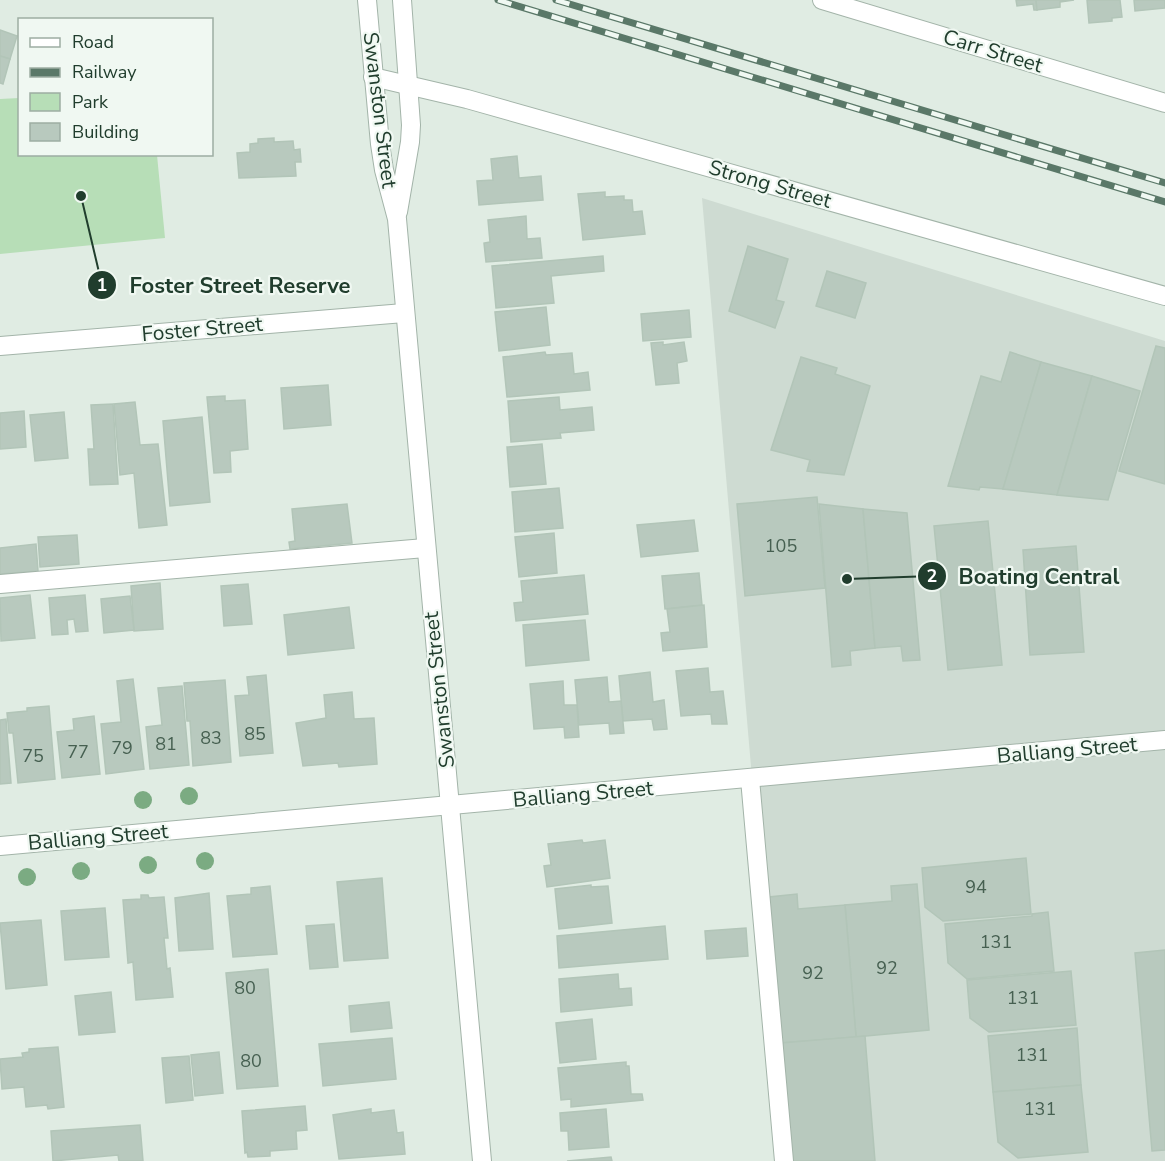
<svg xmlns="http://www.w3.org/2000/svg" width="1165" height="1161" viewBox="0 0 1165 1161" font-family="'Nunito Sans',sans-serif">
<rect width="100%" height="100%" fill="#e0ece3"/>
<path fill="#cedbd2" d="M702 198 1165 341V1161H785Z"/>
<path fill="#b7deb7" d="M19 98 20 154 157 155 165 238 0 254V99Z"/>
<g fill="#b8c9be" stroke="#b2c5b8" stroke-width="1.5">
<path d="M1016 0H1036L1037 10H1034L1033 4 1017 6Z"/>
<path d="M1036 0H1074L1060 2V7L1037 10Z"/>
<path d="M1087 0H1120L1122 17 1112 18V21L1089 23Z"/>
<path d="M1134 0H1165V8L1135 11Z"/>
<path d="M0 30 17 36 10 59 0 56Z"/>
<path d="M0 56 10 59 3 84 0 83Z"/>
<path d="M274 138V142L293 141 294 150 300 149 301 162H295L296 176 239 178 237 153 250 152V144L258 143V139Z"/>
<path d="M517 156 519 178 541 176 543 200 479 205 477 181 493 180 491 159Z"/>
<path d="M605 192V197L624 196V200H632L633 212 642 211 645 234 583 240 578 194Z"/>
<path d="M526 216 527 239 540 238 542 258 486 262 484 243 490 242 488 220Z"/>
<path d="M748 246 788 259 776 300 784 302 775 328 729 311Z"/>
<path d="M603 256 604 271 551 276 554 303 496 308 492 266Z"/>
<path d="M827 271 866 283 855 318 816 306Z"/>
<path d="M546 307 550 345 499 351 495 312Z"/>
<path d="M689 310 691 337 643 341 641 314Z"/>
<path d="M663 342V345L684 342 687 361 677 363 679 383 656 385 651 343Z"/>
<path d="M1156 346 1165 348V484L1119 471Z"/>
<path d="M545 352 546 355 572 353 574 374 588 372 590 390 507 397 503 357Z"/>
<path d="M1010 352 1041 362 1003 489 980 487 979 490 948 486 981 376 1001 382Z"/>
<path d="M801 357 837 368 835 374 870 386 844 475 807 471 810 460 771 450Z"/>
<path d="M1041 362 1092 376 1057 495 1003 489Z"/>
<path d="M1092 376 1140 391 1108 500 1057 495Z"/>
<path d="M328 385 331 425 284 429 281 388Z"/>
<path d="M225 396V401L245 400 248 449 230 451 231 472 214 473 207 397Z"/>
<path d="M559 397 560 410 592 407 594 430 560 433 561 438 511 442 508 401Z"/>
<path d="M135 402 140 445 158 444 167 525 139 528 134 473 120 475 114 404Z"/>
<path d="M113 404 118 484 90 485 88 449H94L91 405Z"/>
<path d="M24 411 26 447 0 449V413Z"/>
<path d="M64 412 68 458 35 461 30 415Z"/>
<path d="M202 417 210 502 170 506 163 421Z"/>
<path d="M542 444 546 484 510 487 507 447Z"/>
<path d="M559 488 563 528 515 532 512 492Z"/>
<path d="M817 497 825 588 745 596 737 504Z"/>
<path d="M347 504 352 543 290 549 289 542 295 541 292 509Z"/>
<path d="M819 504 863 509 875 648 850 651 851 665 832 667Z"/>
<path d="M863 509 907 513 920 660 903 661 901 646 875 648Z"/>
<path d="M694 520 698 551 641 557 637 525Z"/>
<path d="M988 521 1002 665 948 670 934 526Z"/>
<path d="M554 533 557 573 519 577 515 537Z"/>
<path d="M77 535 79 564 40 567 38 537Z"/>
<path d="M36 544 38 571 0 574V548Z"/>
<path d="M1076 546 1084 652 1030 655 1023 550Z"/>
<path d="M699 573 702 605 665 609 662 576Z"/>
<path d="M584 575 588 614 516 621 514 603 523 602 521 581Z"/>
<path d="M160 583 163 629 134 631 131 586Z"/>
<path d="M248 584 252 624 224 626 221 586Z"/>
<path d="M30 595 35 638 1 641 0 598Z"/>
<path d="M85 595 88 631 76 632 74 619 67 620 68 634 52 635 49 598Z"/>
<path d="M130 596 134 630 104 633 101 599Z"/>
<path d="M704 605 707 647 663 651 661 633 670 632 667 609Z"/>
<path d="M349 607 354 648 288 655 284 615Z"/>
<path d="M585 620 589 660 526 666 523 625Z"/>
<path d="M708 668 710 692 723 691 727 724H712L711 714 681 716 676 671Z"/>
<path d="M650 672 653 702 664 700 667 729 654 730 652 719 623 721 619 676Z"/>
<path d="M266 675 273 753 240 756 235 696 249 695 247 677Z"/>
<path d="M607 677 609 702 621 701 624 733 610 734 609 723 579 725 575 680Z"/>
<path d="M133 679 144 769 106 774 101 724 121 722 117 681Z"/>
<path d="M225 680 231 762 193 766 190 721H187L184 683Z"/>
<path d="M563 681 564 705H577L579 737 565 738 564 727 534 729 530 684Z"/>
<path d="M182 686 189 765 150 769 146 727 162 725 158 688Z"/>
<path d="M352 692 354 719 374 718 377 764 339 767 338 763 303 766 296 723 326 718 324 695Z"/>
<path d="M49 706 55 779 18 783 13 733H9L7 713 27 711V708Z"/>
<path d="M94 716 100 774 62 778 57 732 74 730 73 719Z"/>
<path d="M6 719 11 783 0 784V720Z"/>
<path d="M582 840 583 843 605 840 610 878 547 887 544 866 551 865 548 844Z"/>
<path d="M1026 858 1031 914 943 921 925 907 922 868Z"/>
<path d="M382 878 388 958 344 961 337 882Z"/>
<path d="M917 884 929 1030 856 1037 845 905 892 901 891 886Z"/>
<path d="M591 885V887L608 886 612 923 559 929 555 889Z"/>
<path d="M270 886 277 954 233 957 227 896 251 894V888Z"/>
<path d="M209 893 213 949 179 951 175 898Z"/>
<path d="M797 894 798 909 845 905 856 1037 781 1043 769 897Z"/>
<path d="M141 895H148L149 898 164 897 168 938H164L167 969 170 968 173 997 136 1000 133 962 128 963 123 900 141 899Z"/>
<path d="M105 908 109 957 65 960 61 911Z"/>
<path d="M1048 912 1054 971 967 979 948 963 945 924 1032 916V914Z"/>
<path d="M41 920 47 985 6 989 0 923Z"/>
<path d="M334 924 338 967 310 969 306 926Z"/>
<path d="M665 926 668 959 559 968 557 936Z"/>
<path d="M746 928 748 956 707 959 705 931Z"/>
<path d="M1165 950V1150L1152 1151 1135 953Z"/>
<path d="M268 969 278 1086 237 1089 226 973Z"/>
<path d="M1071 971 1076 1025 989 1032 970 1018 967 980Z"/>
<path d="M618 974 619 989 631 988 632 1005 561 1012 559 979Z"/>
<path d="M111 992 115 1032 79 1035 75 996Z"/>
<path d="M389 1002 392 1028 351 1032 349 1006Z"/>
<path d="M592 1019 596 1059 560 1063 556 1023Z"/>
<path d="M1077 1028 1081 1085 993 1092 988 1036Z"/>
<path d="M865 1036 875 1161H790L781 1043Z"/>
<path d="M392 1038 396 1079 323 1086 319 1044Z"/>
<path d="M58 1047 64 1107 48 1109 47 1105 26 1107 24 1087 2 1089 0 1059 23 1057 22 1053 29 1052V1049Z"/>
<path d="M219 1052 223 1093 195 1096 191 1055Z"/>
<path d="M189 1056 193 1100 166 1103 162 1058Z"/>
<path d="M626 1062V1066H629L631 1094H642L643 1100 571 1107V1099L561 1100 558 1068Z"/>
<path d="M1081 1085 1088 1152 1018 1158 998 1142 993 1092Z"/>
<path d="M305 1106 307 1130 296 1131 297 1149 270 1151V1156L248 1157 247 1152 245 1153 242 1111Z"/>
<path d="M371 1109V1113L394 1110 397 1133 403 1132 405 1154 339 1159 333 1115Z"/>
<path d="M606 1109 609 1147 569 1150 568 1131H561L560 1113Z"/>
<path d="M140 1125 143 1161H119L118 1155 53 1161 51 1131Z"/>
<path d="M611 1157 612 1161H567Z"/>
</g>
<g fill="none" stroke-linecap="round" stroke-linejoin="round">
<g stroke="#a3b4a9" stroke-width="20">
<g id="minor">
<path d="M367 0 380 144 384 170 397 219 482 1161"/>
<path d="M822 0 1165 103"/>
<path d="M373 77 467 99 1165 296"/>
<path d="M398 212 410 142 411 125 402 0"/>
<path d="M0 346 404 313"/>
<path d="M0 584 425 548"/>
<path d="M750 779 784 1161"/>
<path d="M0 846 1165 740"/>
</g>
</g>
<use href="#minor" stroke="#fff" stroke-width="18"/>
<g stroke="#5a7868" stroke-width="7">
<g id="rail">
<path d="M498 0 1165 202"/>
<path d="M556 0 1165 183"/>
</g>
</g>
<use href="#rail" stroke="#f0f8f2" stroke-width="4.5" stroke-dasharray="14" stroke-linecap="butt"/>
</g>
<g fill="#7bab82">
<circle cx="189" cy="796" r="9"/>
<circle cx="143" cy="800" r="9"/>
<circle cx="205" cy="861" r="9"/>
<circle cx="148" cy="865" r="9"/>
<circle cx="81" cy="871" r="9"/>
<circle cx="27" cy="877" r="9"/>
</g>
<g text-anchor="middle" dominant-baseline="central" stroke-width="4.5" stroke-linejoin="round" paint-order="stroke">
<g font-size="18" fill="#466051">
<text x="781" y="546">105</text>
<text x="255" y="734">85</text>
<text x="211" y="738">83</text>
<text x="166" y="744">81</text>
<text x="122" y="748">79</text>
<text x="78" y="752">77</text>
<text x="33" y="756">75</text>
<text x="976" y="887">94</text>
<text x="996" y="942">131</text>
<text x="887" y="968">92</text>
<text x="813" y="973">92</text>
<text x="245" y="988">80</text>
<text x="1023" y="998">131</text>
<text x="1032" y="1055">131</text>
<text x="251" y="1061">80</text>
<text x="1040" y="1109">131</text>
</g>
<g font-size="21" fill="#203d2d" stroke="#f0f8f2">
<text transform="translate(993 51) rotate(17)">Carr Street</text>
<text transform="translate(380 110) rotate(83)">Swanston Street</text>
<text transform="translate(770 184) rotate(16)">Strong Street</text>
<text transform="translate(202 329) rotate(-5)">Foster Street</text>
<text transform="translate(439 690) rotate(-96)">Swanston Street</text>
<text transform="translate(1067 750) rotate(-5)">Balliang Street</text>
<text transform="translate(583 794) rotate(-5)">Balliang Street</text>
<text transform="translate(98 837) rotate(-5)">Balliang Street</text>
</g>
</g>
<path fill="none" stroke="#203d2d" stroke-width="2" d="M81 196L102 285M847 579L932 576"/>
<g fill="#203d2d" stroke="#f0f8f2" stroke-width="2">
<circle cx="81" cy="196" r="6"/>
<circle cx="847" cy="579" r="6"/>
<circle cx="102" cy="285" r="15"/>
<circle cx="932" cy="576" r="15"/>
</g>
<g font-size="18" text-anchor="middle" font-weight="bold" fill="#fff">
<text x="102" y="291">1</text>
<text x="932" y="582">2</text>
</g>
<g font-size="22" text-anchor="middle" font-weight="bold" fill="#203d2d" stroke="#f0f8f2" stroke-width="4.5" stroke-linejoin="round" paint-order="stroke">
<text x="240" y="293">Foster Street Reserve</text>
<text x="1039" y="584">Boating Central</text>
</g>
<rect x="18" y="18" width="195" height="138" fill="#f0f8f2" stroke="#9dada3" stroke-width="1.5"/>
<rect x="30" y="38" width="30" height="9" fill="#ffffff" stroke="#9dada3" stroke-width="1.5"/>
<text x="72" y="48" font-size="18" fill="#203d2d">Road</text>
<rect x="30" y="68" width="30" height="9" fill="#5a7868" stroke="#9dada3" stroke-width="1.5"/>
<text x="72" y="78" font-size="18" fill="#203d2d">Railway</text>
<rect x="30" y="93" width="30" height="18" fill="#b7deb7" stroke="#9dada3" stroke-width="1.5"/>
<text x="72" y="108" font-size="18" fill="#203d2d">Park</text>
<rect x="30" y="123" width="30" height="18" fill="#b8c9be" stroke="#9dada3" stroke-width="1.5"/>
<text x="72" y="138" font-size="18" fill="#203d2d">Building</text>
</svg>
